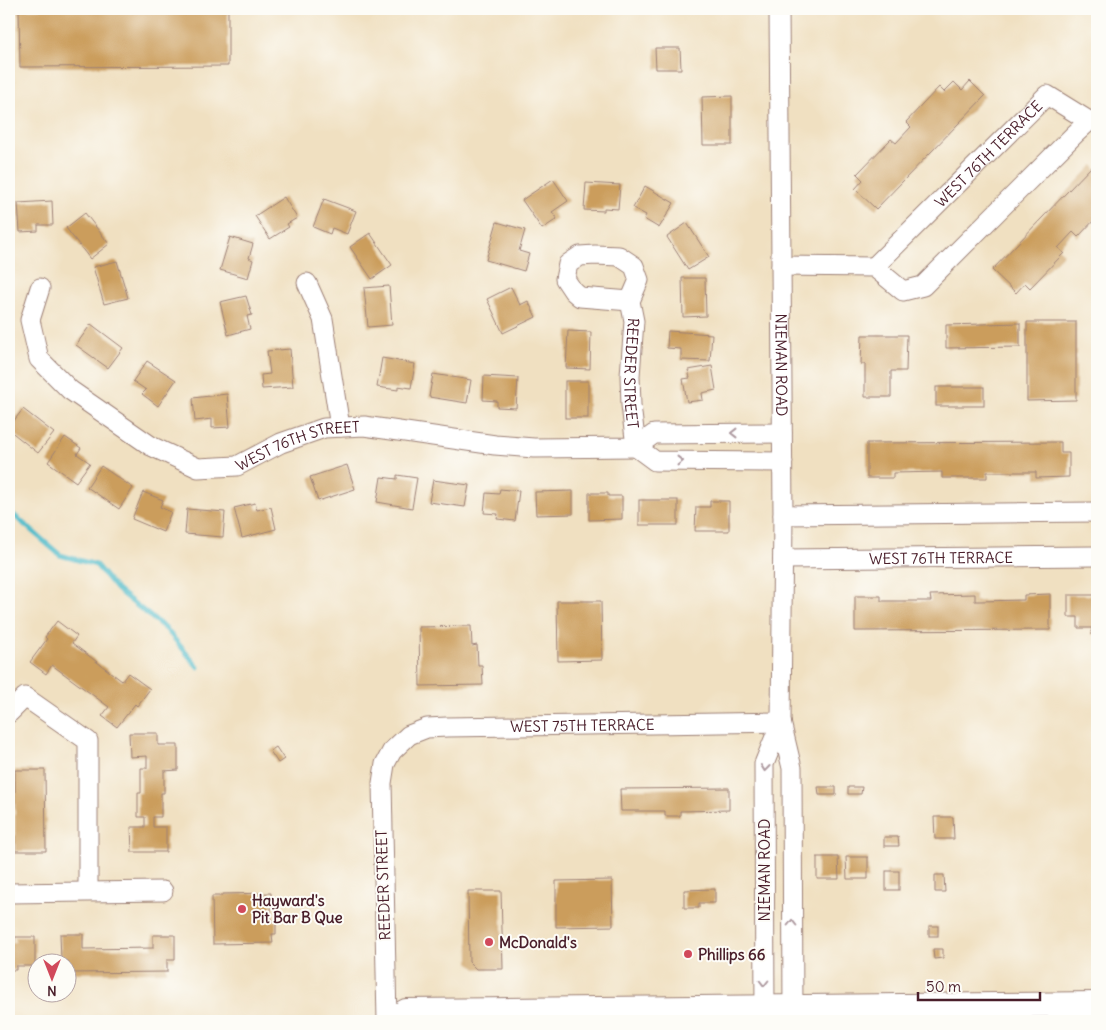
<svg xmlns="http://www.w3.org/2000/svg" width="1106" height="1030" viewBox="0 0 1106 1030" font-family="Delius,sans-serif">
<rect width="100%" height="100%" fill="#fdfcf7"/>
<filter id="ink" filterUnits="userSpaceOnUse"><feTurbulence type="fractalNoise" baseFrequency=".02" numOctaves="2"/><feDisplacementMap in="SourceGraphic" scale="10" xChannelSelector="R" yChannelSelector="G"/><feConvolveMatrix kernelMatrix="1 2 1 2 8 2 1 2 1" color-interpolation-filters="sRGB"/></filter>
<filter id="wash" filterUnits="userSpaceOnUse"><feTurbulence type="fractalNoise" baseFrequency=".0096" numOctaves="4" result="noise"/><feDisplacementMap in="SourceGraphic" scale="20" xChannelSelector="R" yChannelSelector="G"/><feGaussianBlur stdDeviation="1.12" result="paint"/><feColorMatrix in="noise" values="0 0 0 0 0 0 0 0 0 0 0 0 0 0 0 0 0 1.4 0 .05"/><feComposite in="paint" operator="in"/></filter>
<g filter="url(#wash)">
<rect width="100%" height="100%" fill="#f0e0c1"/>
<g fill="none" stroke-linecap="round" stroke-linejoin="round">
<path stroke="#4dbac8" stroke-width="5" d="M9 511 60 555 96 565 116 589 166 629 198 667"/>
</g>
<g id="blocks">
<g fill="#cb9d5c">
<path d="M19 9H228V66L20 67Z"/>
<path d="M851 9H874V11L851 12Z"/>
<path d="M655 48H680L681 69H656Z"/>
<path d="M970 81 985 96 876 209 855 189 863 180 857 174 891 139 896 143 911 127 906 122 939 87 944 92 954 82 962 90Z"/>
<path d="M732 96V145H703L702 97Z"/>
<path d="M1093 165 1097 170V217L1078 237 1073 232 1058 248 1064 253 1030 288 1025 283 1016 293 992 270Z"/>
<path d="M553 179 568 201 552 212 557 219 542 229 522 200Z"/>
<path d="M586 183 620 185 618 209 604 208V211L584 210Z"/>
<path d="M645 186 674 203 659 228 644 219 646 215 633 208Z"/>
<path d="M284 197 297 218 287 224 289 227 270 239 255 216Z"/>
<path d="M324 199 356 211 347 234 332 228 330 234 313 227Z"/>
<path d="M52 201 53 225H38V231L20 232 18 203Z"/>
<path d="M85 213 109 244 90 259 66 228Z"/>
<path d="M497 222 525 230 519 251 529 254 524 271 486 260Z"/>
<path d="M687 223 709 257 688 270 667 237Z"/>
<path d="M370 233 392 265 372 279 350 247Z"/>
<path d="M230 237 253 244 249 258 253 260 248 278 220 270Z"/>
<path d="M117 261 128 298 104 304 93 267Z"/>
<path d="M682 278H705L706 316 683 317Z"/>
<path d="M389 286 392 325 368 327 364 288Z"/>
<path d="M511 287 520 305 528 301 536 317 503 333 487 299Z"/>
<path d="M246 296 252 315 247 316 250 329 228 335 220 302Z"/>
<path d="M1027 322H1076V400L1027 401Z"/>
<path d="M1020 323V347L946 348V325Z"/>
<path d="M91 324 123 348 108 368 76 345Z"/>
<path d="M568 331 591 332 590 369 566 368Z"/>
<path d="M668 331 712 334 710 361 681 360V349L667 348Z"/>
<path d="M862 335H907L906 371H891V397H865V364H861Z"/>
<path d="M290 349 293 387 262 389 261 375 270 374 267 351Z"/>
<path d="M382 358 415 364 411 388 398 386V390L377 387Z"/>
<path d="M147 361 176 380 158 406 142 394 146 390 133 381Z"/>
<path d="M712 366 716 390 702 393 703 400 687 402 683 379 690 378 688 370Z"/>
<path d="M433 374 471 380 467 403 429 397Z"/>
<path d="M484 376 518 378 516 408 497 407V401L483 400Z"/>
<rect x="565" y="381" width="23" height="37"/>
<rect x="936" y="387" width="48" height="19"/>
<path d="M227 394 230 427 212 428V419L195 421 193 398Z"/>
<path d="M23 409 54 433 38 453 9 430V427Z"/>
<path d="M65 437 81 448 77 454 90 463 76 482 48 462Z"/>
<path d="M1061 442V453H1069V477L1036 478V472H987V478H942V472L893 473V478H867V443Z"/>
<path d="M347 465 355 489 318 501 310 477Z"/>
<path d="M101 466 133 488 119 509 87 487Z"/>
<path d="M397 475 417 478 412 508 377 502 381 477 397 479Z"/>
<path d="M433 480 469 485 465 507 429 502Z"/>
<path d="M500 489 519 491 515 521 497 519 498 514 484 513 486 493 499 494Z"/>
<path d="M573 491V514L536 515 535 492Z"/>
<path d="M143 492 163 500 160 507 171 512 163 532 132 519Z"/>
<path d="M589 493H608V496H622V519L589 520Z"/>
<rect x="639" y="500" width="39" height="25"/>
<path d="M710 501H729V531H695L696 507H710Z"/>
<path d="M255 503 257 510 271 507 276 529 242 538 234 508Z"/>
<path d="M187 509 225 512 223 537 185 534Z"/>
<path d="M975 594V601H979L1024 600V595L1050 594V630L855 631V596H881V601H931L930 595Z"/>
<path d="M1068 595H1097V635H1092V628H1078V617H1068Z"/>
<path d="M557 601H601L602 660 558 661Z"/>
<path d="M57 621 77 636 72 643 122 681 128 673 150 689 137 706 135 704 117 727 102 716 109 707 52 665 46 674 30 662 47 639 45 637Z"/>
<path d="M471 626 472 646 477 645 478 665H482L483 685 420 686 419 627Z"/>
<path d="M129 733H158V745H178V770L164 771V793H161V817H153V827H166V852H132L131 827H145V817H138V793H141V768H147V756L130 757Z"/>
<path d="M276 747 284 759 278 763 270 751Z"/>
<path d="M15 770H45L46 851H15Z"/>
<path d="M818 787H836V795H819Z"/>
<path d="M848 787H862L861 794H848Z"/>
<path d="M729 788V810L680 811V816H665V811H621L620 789Z"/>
<path d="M934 817H953L954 839H935Z"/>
<path d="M884 837H898L899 846H884Z"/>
<path d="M817 857H838L839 879H817Z"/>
<path d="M846 857H868V879H847Z"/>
<rect x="886" y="871" width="13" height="19"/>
<path d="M935 875H944L945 892H935Z"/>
<path d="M612 880 613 926 556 927V881Z"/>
<path d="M715 889V903H699V908H684V890Z"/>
<path d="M468 891H501L503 969H476L469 962Z"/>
<path d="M271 893V921H276V934H272L273 943 213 944 212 896H222V894Z"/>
<rect x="929" y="926" width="9" height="10"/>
<path d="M60 934H83V949L153 948V935H175V960H167V972L69 973 68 961H61Z"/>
<path d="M15 937H35V966H16V970H9V942H15Z"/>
<path d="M933 949H943V958L934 959Z"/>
</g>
</g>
</g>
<g filter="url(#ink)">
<use href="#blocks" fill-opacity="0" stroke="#9d8076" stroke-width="1"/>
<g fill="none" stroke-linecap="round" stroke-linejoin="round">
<g stroke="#9d8076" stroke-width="21">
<g id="minor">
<path id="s1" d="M779 9 783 515 781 722 792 768 793 1021"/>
<path d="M781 266 874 267 903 291 923 286 1075 134 1089 121H1097"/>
<path id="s2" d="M874 267 1047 95 1089 121"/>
<path d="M307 283 323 319 340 427"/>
<path id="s3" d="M40 288 30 320 39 359 70 390 151 446 198 468 237 466 281 443 324 428 364 426 495 445 534 448 636 447 654 434 782 433"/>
<path id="s4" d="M630 301 580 297 573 291 565 279 568 264 580 256 595 255 619 256 634 266 639 280 630 301 634 321 630 376 631 405 636 447"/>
<path d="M636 447 655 461 783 462"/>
<path d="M783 515 1097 512"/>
<path id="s5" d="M783 559 1097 556"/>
<path d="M9 713 25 697 88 741V891"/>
<path d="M9 893 163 891"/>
<path id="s6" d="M387 1021 382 783 385 764 392 751 409 735 427 728 447 727 781 722"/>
<path d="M765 1021 764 764 781 722"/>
</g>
</g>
<g stroke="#9d8076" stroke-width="26">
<path id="major" d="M391 1021 406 1011 1097 1004"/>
</g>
<use href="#minor" stroke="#fff" stroke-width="19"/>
<use href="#major" stroke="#fff" stroke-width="24"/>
</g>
<defs><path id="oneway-chevron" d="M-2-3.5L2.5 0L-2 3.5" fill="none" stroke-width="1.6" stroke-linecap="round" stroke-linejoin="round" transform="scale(1.25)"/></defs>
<g stroke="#ae9aa0">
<use href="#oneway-chevron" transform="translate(734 433) rotate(180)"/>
<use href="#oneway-chevron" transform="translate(680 461)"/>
<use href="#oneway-chevron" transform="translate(765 768) rotate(96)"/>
<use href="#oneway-chevron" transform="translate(792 923) rotate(-90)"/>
<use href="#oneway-chevron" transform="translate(764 983) rotate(90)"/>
</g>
</g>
<g fill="#d1495b" stroke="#fdfcf7" stroke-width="2">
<circle cx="242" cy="909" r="5"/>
<circle cx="489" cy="942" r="5"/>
<circle cx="688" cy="954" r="5"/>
</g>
<g text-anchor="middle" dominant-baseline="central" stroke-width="4" stroke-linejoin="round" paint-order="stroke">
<g font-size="15" fill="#4a1f2b" stroke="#fdfcf7">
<text stroke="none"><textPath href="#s2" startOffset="161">WEST 76TH TERRACE</textPath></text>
<text stroke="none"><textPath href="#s1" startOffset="356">NIEMAN ROAD</textPath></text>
<text stroke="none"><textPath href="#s4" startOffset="271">REEDER STREET</textPath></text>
<text stroke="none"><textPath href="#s3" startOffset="372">WEST 76TH STREET</textPath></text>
<text stroke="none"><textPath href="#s5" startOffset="158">WEST 76TH TERRACE</textPath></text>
<text stroke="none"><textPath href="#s6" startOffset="470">WEST 75TH TERRACE</textPath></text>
<text transform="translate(764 870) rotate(-90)">NIEMAN ROAD</text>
<text transform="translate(383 885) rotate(-92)">REEDER STREET</text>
</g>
<g font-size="15" font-weight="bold" fill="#4a1f2b" stroke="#fdfcf7" text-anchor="start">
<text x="252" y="900">Hayward's<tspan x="252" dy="17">Pit Bar B Que</tspan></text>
<text x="499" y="942">McDonald's</text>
<text x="698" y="954">Phillips 66</text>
</g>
</g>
<rect width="1106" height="1030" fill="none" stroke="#fdfcf7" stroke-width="30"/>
<g transform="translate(52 978) rotate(180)"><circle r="24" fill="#fdfcf7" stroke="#b5a4a5"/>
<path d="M0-4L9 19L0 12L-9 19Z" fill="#d1495b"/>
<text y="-8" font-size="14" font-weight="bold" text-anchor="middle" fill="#4a1f2b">N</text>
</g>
<path d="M918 992v8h122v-8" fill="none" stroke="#4a1f2b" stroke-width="2.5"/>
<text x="926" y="992" font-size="15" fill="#4a1f2b" stroke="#fdfcf7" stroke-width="4" paint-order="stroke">50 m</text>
</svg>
